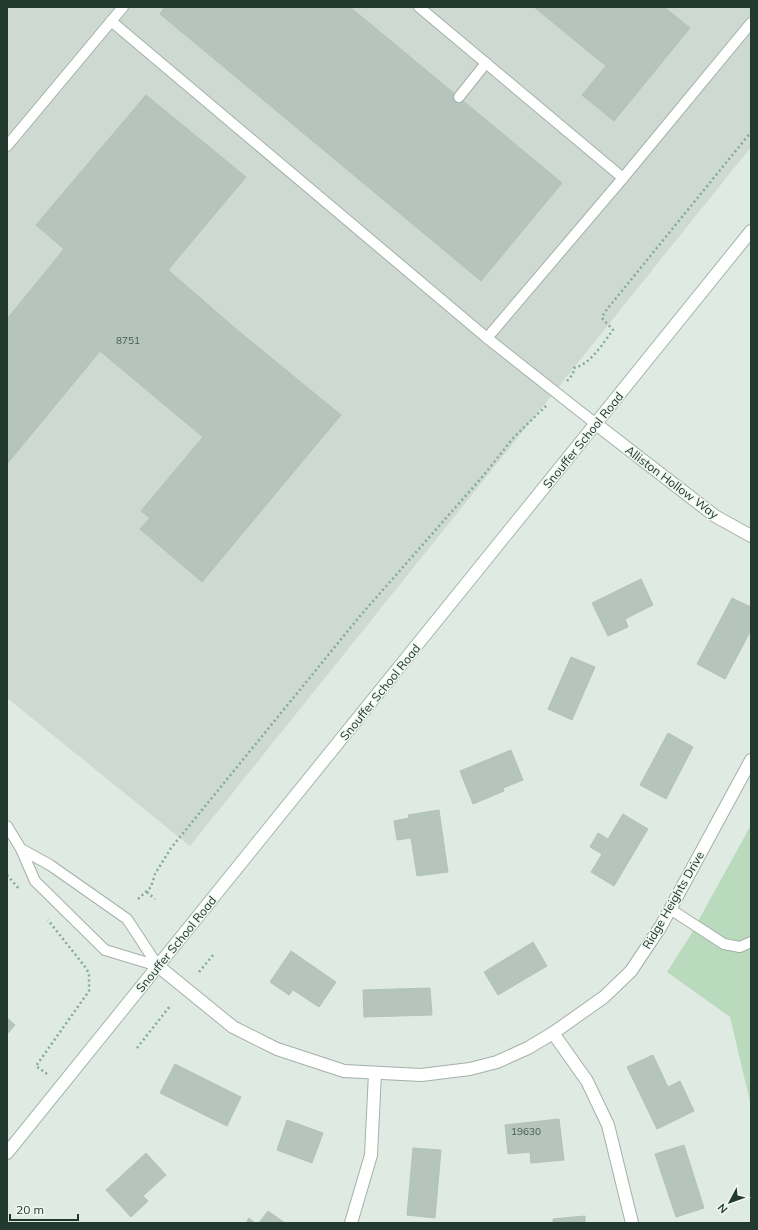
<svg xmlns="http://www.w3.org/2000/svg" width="758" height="1230" viewBox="0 0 758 1230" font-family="Mulish,sans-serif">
<rect width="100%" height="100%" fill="#dfeae3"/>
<path fill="#ced9d2" d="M7 7H751V147L190 846 7 698Z"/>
<path fill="#b9dabc" d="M751 825V1106L730 1017 667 972 690 936Z"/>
<g fill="#b5c4bc" stroke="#b2c3b9">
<path d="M165 7H350L562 183 481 281 160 14Z"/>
<path d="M534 7H664L690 28 614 121 582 95 606 66Z"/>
<path d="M146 95 246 177 168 270 236 329 341 415 202 582 140 529 150 518 141 511 203 437 100 351 7 464V319L64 249 36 225Z"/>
<path d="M641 579 653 605 625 619 628 627 608 636 592 603Z"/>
<path d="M732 598 751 607V630L725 679 697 664Z"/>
<path d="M571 657 595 667 572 720 548 709Z"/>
<path d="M668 733 693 747 666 799 640 785Z"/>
<path d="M511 750 523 780 503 788 504 791 473 804 460 771Z"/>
<path d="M439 810 448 872 417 876 411 838 397 840 394 821 409 818 408 815Z"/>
<path d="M623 814 648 829 614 886 591 872 602 854 590 847 598 833 608 839Z"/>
<path d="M533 942 547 966 498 995 484 972Z"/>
<path d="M291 951 336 982 319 1007 293 990 289 995 270 982Z"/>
<path d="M430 988 432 1015 364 1017 363 990Z"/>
<path d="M7 1018 15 1025 7 1034Z"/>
<path d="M653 1055 668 1087 680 1081 694 1111 657 1129 627 1067Z"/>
<path d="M175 1064 241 1097 227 1126 160 1093Z"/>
<path d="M559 1119 564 1160 531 1163 530 1152 508 1154 505 1125Z"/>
<path d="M287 1120 323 1133 312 1163 277 1150Z"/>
<path d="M684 1145 704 1208 676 1217 655 1154Z"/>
<path d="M413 1148 441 1150 435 1218 407 1215Z"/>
<path d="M146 1153 166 1175 143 1196 148 1201 131 1217 106 1190Z"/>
<path d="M268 1211 285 1223H259Z"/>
<path d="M585 1216V1223H553V1219Z"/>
<path d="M249 1218 255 1223H246Z"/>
</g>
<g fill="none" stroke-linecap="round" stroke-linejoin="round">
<g stroke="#a2b1a9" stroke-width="12">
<g id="service">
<path d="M419 7 623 178"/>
<path d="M111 21 487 338 596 424"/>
<path d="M459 97 486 63"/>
<path d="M7 146 123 7"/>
<path d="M487 338 623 178 751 23"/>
<path d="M7 826 21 849 35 881 105 950 158 966 127 919 50 865 21 849"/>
<path d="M670 909 724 944 740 947 751 942"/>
</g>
</g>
<g stroke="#a2b1a9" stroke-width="14">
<g id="minor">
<path d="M596 424 715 516 751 536"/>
<path d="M158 966 233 1027 277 1049 344 1071 421 1075 470 1069 497 1062 528 1048 553 1033 604 997 631 971 661 926 751 760"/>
<path d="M553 1033 587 1081 608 1125 632 1223"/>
<path d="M351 1223 371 1155 375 1073"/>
</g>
</g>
<g stroke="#a1b8ac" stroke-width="14">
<path id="secondary" d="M7 1153 751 231"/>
</g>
<g stroke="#81ac97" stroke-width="2.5" stroke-dasharray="2 3" stroke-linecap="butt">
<path d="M567 381 573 374 574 368C591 364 603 343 613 330L602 318 604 313 751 132"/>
<path d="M7 875 20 890"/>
<path d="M147 892 155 899"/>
<path d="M138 899 151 887 155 874 171 848 360 616 483 476 514 437 547 405"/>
<path d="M199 972 214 954"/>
<path d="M137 1048 170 1006"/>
<path d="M47 1074 36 1066 89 991V974L86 968 48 920"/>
</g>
<use href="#service" stroke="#fff" stroke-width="10"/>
<use href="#minor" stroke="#fff" stroke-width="12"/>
<use href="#secondary" stroke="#fff" stroke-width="12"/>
</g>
<g text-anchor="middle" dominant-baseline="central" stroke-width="3" stroke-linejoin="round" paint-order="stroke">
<g font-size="10" fill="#465c52">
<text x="128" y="340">8751</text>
<text x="526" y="1131">19630</text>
</g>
<g font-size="12" fill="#21392e" stroke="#eff7f2">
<text transform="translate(583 440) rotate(-51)">Snouffer School Road</text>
<text transform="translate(672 482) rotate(37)">Alliston Hollow Way</text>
<text transform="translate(380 692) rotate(-51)">Snouffer School Road</text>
<text transform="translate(673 900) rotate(-60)">Ridge Heights Drive</text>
<text transform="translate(176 944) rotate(-51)">Snouffer School Road</text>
</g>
</g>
<rect width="758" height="1230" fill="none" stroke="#21392e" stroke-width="16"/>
<g transform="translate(730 1202) rotate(229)" stroke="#eff7f2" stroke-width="3" paint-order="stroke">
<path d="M0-3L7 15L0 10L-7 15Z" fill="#21392e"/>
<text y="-6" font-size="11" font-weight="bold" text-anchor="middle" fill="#21392e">N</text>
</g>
<path d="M10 1214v6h68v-6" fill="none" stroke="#21392e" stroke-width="2"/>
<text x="16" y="1214" font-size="12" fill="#21392e" stroke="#eff7f2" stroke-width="3" paint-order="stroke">20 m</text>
</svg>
